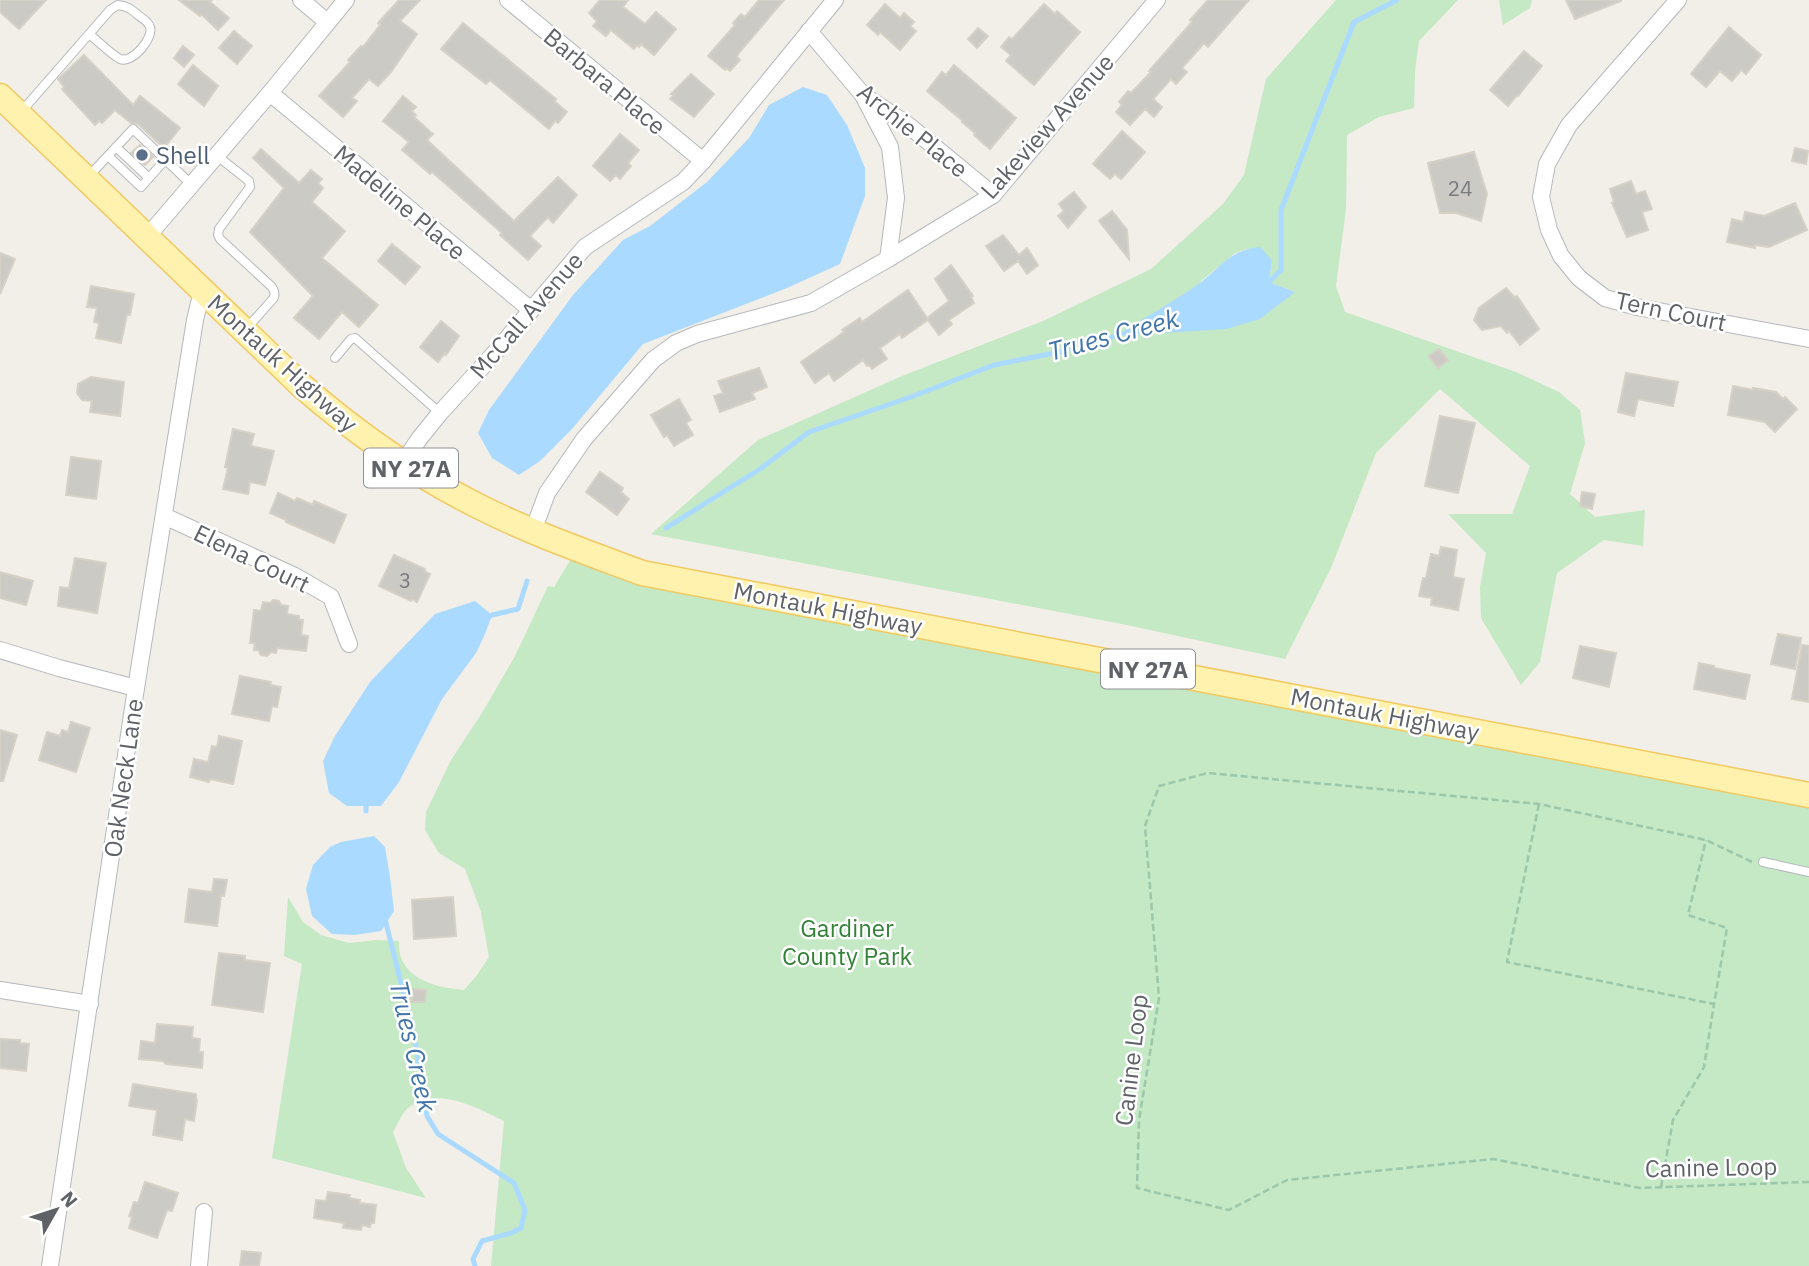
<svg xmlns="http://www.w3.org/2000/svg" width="1809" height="1266" viewBox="0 0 1809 1266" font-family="'IBM Plex Sans',sans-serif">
<rect width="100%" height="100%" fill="#f1efe8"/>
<g fill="#c5e8c5" fill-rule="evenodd">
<path d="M1336 0H1458L1419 41 1415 71 1414 108 1379 117 1347 135 1346 209 1336 286 1345 312 1516 372 1559 392 1580 410 1585 443 1570 494 1595 517 1645 510 1643 546 1604 540 1557 573 1540 662 1521 685 1481 618 1480 587 1486 553 1448 514H1512L1530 466 1440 389 1376 453 1331 568 1285 659 1122 624 651 534 758 440 902 376 1043 321 1151 269 1223 204 1244 175 1266 79ZM1246 249 1272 260 1269 282 1295 292 1200 282 1235 253Z"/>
<path d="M1499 0H1532L1530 8 1503 25Z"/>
<path d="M577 549 1809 795V1266H491L504 1121C475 1107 436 1085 407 1109 401 1115 397 1125 393 1132L406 1168 426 1198 272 1158 302 964 284 956 288 897 303 922 321 935 349 943 376 940 399 941C399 946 399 953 401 958 411 982 440 988 464 990L477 975 489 957 481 912 465 869 439 853 425 830 426 812 451 760 482 713 515 656 548 586 554 587Z"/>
</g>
<g fill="#aadaff">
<path d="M803 87 827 95 847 125 865 168V196L840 264 787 288 643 344 572 429 540 461 519 475 492 458 478 433 489 410 573 295 623 240 650 226 707 182 749 138 769 105Z"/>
<path d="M1260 247 1272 260 1269 282 1295 292 1260 319 1226 329 1116 336C1144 318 1173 302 1200 283 1222 266 1230 250 1260 247Z"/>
<path d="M475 601 492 615 485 634 476 653 442 699 399 782 381 806H347L329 793 323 761 335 736 370 682 435 614Z"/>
<path d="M374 836 385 847 390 877 394 911 381 931 355 935 332 934 312 916 306 889 313 865 330 847 341 842Z"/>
</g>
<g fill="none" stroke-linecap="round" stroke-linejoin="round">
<g stroke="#aadaff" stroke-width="5">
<path d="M1264 284 1269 282 1281 270V210L1354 22 1397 0"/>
<path d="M666 528 760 469 809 432 911 397 994 365 1055 353 1120 335"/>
<path d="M486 619 492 615 518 609 527 581"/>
<path d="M366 811V799"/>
<path d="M385 919 415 1039 427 1116 438 1134 514 1183 525 1210 521 1228 511 1233 482 1241 473 1259 475 1266"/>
</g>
</g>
<g fill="#cccac5" stroke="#d6d1c6" stroke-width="2">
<path d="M0 0H46L19 29 0 12Z"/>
<path d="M179 0H212L210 2 229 18 218 30 201 14 200 16Z"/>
<path d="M399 0H420L400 21 417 34 391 72 378 86 369 79 352 98 357 101 343 117 319 96 350 62 348 60 361 46 363 47 380 25 378 23Z"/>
<path d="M600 0H628L623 7 645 24 656 12 676 29 654 55 641 44 639 47 637 45 634 49 611 30 606 36 593 26 597 21 589 13Z"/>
<path d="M759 0H784L738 54 737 57 740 60 730 71 726 68 725 70 708 56 735 25 733 23 741 14 745 17Z"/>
<path d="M1208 0H1249L1208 47 1204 43 1182 68 1187 72 1176 84 1171 79 1153 99 1162 107 1154 117 1145 109 1130 125 1116 112 1122 105 1119 102 1128 91 1131 93 1151 72 1149 71 1192 22 1190 20Z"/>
<path d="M1566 0H1621V1L1575 19Z"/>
<path d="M885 4 900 18 904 13 914 22 910 26 916 31 900 50 880 32 878 35 867 25Z"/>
<path d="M1044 4 1055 14 1057 11 1080 32 1034 85 1006 61 1011 55 1001 47 1009 37 1012 39Z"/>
<path d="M463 23 556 99 554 101 567 112 558 123 555 121 549 129 490 80 486 84 441 49Z"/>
<path d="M1729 27 1761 55 1746 74 1741 70 1732 81 1720 71 1706 87 1691 74Z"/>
<path d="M978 28 988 36 977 48 968 39Z"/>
<path d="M234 31 252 46 237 64 219 48Z"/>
<path d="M183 46 194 55 184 67 174 58Z"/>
<path d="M1524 51 1542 66 1518 96 1517 95 1508 106 1490 90Z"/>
<path d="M84 55 133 105 140 96 180 128 164 148 138 124 131 123 115 110 102 123 99 121 95 125 62 89 64 87 58 79Z"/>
<path d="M193 65 218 86 204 106 178 84Z"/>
<path d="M954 65 1016 118 990 149 974 135 975 133 962 122 963 121 927 91 942 72 946 75Z"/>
<path d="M691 74 714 94 694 117 670 99 674 95 671 94Z"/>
<path d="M403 96 416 107 412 111 416 115 414 117 433 134 427 140 514 221 558 177 577 195 553 223 548 217 530 236 541 246 528 260 500 235 502 233 478 212 432 172 430 174 402 150 409 142 383 121Z"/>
<path d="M1122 131 1145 152 1123 177 1121 179 1115 174 1110 179 1093 164Z"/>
<path d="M620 134 639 150 628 163 631 166 620 179 616 175 610 181 593 166Z"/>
<path d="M140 145 153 157 145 165 131 153Z"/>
<path d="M1795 148 1808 151 1806 164 1792 161Z"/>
<path d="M261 149 299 183 311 170 322 179 318 183 323 188 312 202 345 231 322 258 378 305 359 327 342 312 319 339 294 318 313 296 250 232 284 188 253 158Z"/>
<path d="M1474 152 1487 194 1481 221 1456 213H1440L1428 163Z"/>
<path d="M1631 181 1636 194 1645 191 1652 209 1642 212 1648 230 1627 237 1612 203 1614 202 1610 189Z"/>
<path d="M1074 192 1086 207 1068 228 1058 216 1064 211 1059 204Z"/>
<path d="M1795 203 1807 230 1769 247 1755 245V248L1727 242 1732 219 1743 222 1745 212 1764 216Z"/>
<path d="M1112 211 1127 230 1129 259 1099 221Z"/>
<path d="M1003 235 1019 255 1027 248 1038 265 1027 274 1018 261 1004 271 986 246Z"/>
<path d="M392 244 420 267 405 284 378 261Z"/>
<path d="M0 253 15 259 0 294Z"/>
<path d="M951 265 973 296 971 297 974 303 949 320 952 324 939 335 928 320 902 338 900 334 880 348 887 359 872 369 869 365 867 366 863 360 834 381 829 373 815 383 801 362 844 332 842 330 860 318 862 322 908 290 927 318 949 301 935 279Z"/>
<path d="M91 286 134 294 130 315 127 314 121 343 96 338 99 323 94 322 97 308 87 307Z"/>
<path d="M1506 288 1515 298 1517 296 1539 329 1520 345 1509 331 1507 333 1501 326 1482 330 1474 320 1479 308Z"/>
<path d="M441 321 459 336 446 355 445 353 438 362 420 347Z"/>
<path d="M1439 349 1448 360 1438 368 1429 356Z"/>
<path d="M759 368 767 387 752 393 755 399 720 412 714 396 723 393 718 381Z"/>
<path d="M1626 373 1678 382 1673 406 1638 399 1634 416 1618 412Z"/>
<path d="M91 377 124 382 120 416 90 412 92 401 82 400 77 393 78 384Z"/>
<path d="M1733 386 1753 390V388L1776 392 1783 399 1785 397 1797 409 1775 432 1765 422 1728 415Z"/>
<path d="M679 399 691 420 686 423 693 435 674 446 667 435 664 437 651 415Z"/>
<path d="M1440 416 1475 423 1458 493 1425 486Z"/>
<path d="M233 429 254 434 251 446 274 451 265 485 250 482 248 494 223 489 228 468 225 467Z"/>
<path d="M71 457 101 461 96 499 66 495Z"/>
<path d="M600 472 623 488 621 492 629 499 617 515 586 492Z"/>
<path d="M1582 492 1595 494 1592 509 1580 506Z"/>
<path d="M278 493 295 501 297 498 313 505 314 501 346 515 334 543 286 522V520L270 513Z"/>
<path d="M1441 547 1457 550 1453 577 1464 579 1458 610 1431 605 1432 598 1419 596 1423 578H1426L1431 554 1439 556Z"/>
<path d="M394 555 425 569 424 571 430 574 417 602 412 599 411 601 379 586Z"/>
<path d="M75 558 106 563 97 613 58 606 60 587 69 588Z"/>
<path d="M0 572 33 581 26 605 0 598Z"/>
<path d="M273 600 279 601 281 605 288 606 287 614 299 616V620H303L301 635 308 636 306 651 277 648 276 653 271 652 267 656 261 655 258 650H254L255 643H250L254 610 261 611 263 602 270 603Z"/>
<path d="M1778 634 1801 638 1795 669 1771 664Z"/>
<path d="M1802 645 1809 646V702L1792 699Z"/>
<path d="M1580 646 1616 653 1609 687 1573 678Z"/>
<path d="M1699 663 1714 666V668L1750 675 1745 699 1694 689Z"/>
<path d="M240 676 271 682 270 685 281 687 277 707 272 706 269 721 232 714Z"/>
<path d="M71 722 90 728 76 772 39 760 47 732 60 736 62 730 68 732Z"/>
<path d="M0 730 17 735 3 781H0Z"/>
<path d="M219 736 242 741 233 784 210 779 209 782 190 777 194 759 208 762 212 746 217 747Z"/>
<path d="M214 879 227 880 224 896 221 895 217 926 185 922 189 889 212 892Z"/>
<path d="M453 897 456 936 414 939 412 900Z"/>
<path d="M219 953 245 956V960L270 963 263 1012 212 1005Z"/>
<path d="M412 989 426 990 425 1002H411Z"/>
<path d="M157 1024 193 1027 192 1038 200 1039 199 1052H203L202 1068 166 1064 163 1061 139 1059 141 1041 155 1043Z"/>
<path d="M0 1039 20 1040V1043L29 1044 26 1071 0 1068Z"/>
<path d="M133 1084 196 1094V1099L197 1100 194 1121 185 1119 182 1140 153 1135 157 1110 129 1106Z"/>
<path d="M145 1182 178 1193 172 1211 167 1210 157 1238 129 1228 132 1217 129 1216 134 1202 138 1203Z"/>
<path d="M328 1192 350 1195 349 1198 360 1200 359 1203 376 1205 374 1223H371L370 1227 362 1225 361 1230 343 1228 344 1223 314 1218 316 1200 326 1201Z"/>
<path d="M242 1251 261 1253 259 1266H240Z"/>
</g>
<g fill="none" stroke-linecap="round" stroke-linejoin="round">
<g stroke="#b5b8bc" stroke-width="10">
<g id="service">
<path d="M21 112 110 10 118 5C127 6 131 9 138 15 142 18 148 21 150 27 154 37 133 64 120 59 111 54 98 41 89 34"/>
<path d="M116 147 149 178 165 160"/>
<path d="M216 155 249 181 250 187 219 229 218 235 220 239 272 287C275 292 276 296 272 300L247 328"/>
<path d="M108 156 141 187 149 178"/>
<path d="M89 176 133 129 191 184"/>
<path d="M335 358 351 339 355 338 440 413"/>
<path d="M1763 862 1809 872"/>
</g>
</g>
<g stroke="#b5b8bc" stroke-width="18">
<g id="minor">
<path d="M301 0 327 22"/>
<path d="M508 0 703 161"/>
<path d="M1678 0 1569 125 1547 164 1541 197 1549 230 1561 256 1579 278 1605 298 1637 307 1809 339"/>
<path d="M809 31 863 95 908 125 993 195"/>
<path d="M270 93 531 310"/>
<path d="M147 237 270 93 346 0"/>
<path d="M888 259 993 195 1157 0"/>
<path d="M403 463 419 439 440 413 492 356 585 247 683 182 703 161 835 0"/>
<path d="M164 516 295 576 331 597 349 644"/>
<path d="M533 531 547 493 584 439 653 360 676 343 697 334 811 303 888 259 896 198 890 147 863 95"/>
<path d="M0 650 59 668 136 688"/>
<path d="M0 990 90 1004"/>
<path d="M50 1266 136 688 195 320 199 303 204 291"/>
<path d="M199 1266 204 1212"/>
</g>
</g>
<g stroke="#f2c960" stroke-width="27">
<path id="primary" d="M0 96 302 386C356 433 414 474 478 506 531 533 586 552 642 573L1809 795"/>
</g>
<g stroke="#9cc7a9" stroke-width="2.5" stroke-dasharray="7 3.5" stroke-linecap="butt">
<path d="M1539 804 1507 962 1714 1004 1727 928 1688 915 1706 840"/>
<path d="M1752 862 1706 840 1539 804 1208 773 1159 786 1145 826 1159 998 1139 1120 1137 1188 1229 1210 1287 1180 1493 1159 1640 1188 1809 1182"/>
<path d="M1661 1187 1673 1120 1704 1067 1714 1004"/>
</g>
<use href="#service" stroke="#fff" stroke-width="8"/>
<use href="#minor" stroke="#fff" stroke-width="16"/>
<use href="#primary" stroke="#fff2af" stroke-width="24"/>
</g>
<circle fill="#5c6f8a" stroke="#fff" stroke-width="2.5" cx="142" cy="155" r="7"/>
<g text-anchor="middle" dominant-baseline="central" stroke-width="5" stroke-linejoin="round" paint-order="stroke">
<g font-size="21" fill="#7a7d7f">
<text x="1460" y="188">24</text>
<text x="405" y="580">3</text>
</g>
<g fill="#fff" stroke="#8f9295" stroke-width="2">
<rect x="364" y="448.5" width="94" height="39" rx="5"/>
<rect x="1101" y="649.5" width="94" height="39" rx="5"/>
</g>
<g font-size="23" font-weight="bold" fill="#5f6368">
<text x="411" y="468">NY 27A</text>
<text x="1148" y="669">NY 27A</text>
</g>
<g font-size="24" fill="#5f6368" stroke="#fff">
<text transform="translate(605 81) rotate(40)">Barbara Place</text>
<text transform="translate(1047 126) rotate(-48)">Lakeview Avenue</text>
<text transform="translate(913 130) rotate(39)">Archie Place</text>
<text transform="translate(400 202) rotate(40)">Madeline Place</text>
<text transform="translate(1671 311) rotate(12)">Tern Court</text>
<text transform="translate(526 315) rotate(-49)">McCall Avenue</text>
<text transform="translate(283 363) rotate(42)">Montauk Highway</text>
<text transform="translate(252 558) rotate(26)">Elena Court</text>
<text transform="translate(828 608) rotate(11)">Montauk Highway</text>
<text transform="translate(1385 714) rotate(11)">Montauk Highway</text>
<text transform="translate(123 778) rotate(-82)">Oak Neck Lane</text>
<text transform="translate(1131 1060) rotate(-83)">Canine Loop</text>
<text transform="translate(1711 1167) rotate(-1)">Canine Loop</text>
</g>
<g font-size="24" fill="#4e5e75" stroke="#fff" text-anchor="start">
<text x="156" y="155">Shell</text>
</g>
<g font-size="24" fill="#348238" stroke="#fff">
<text x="847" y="928">Gardiner<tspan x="847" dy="28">County Park</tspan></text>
</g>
<g font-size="26" font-style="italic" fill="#4174aa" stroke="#fff">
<text transform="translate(1113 334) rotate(-15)">Trues Creek</text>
<text transform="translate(414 1046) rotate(77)">Trues Creek</text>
</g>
</g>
<g transform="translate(56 1210) rotate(51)" stroke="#ffffff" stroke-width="5" paint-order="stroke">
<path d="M0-5L12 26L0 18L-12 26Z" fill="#5f6368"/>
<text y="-10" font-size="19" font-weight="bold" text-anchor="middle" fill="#5f6368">N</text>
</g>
</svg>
